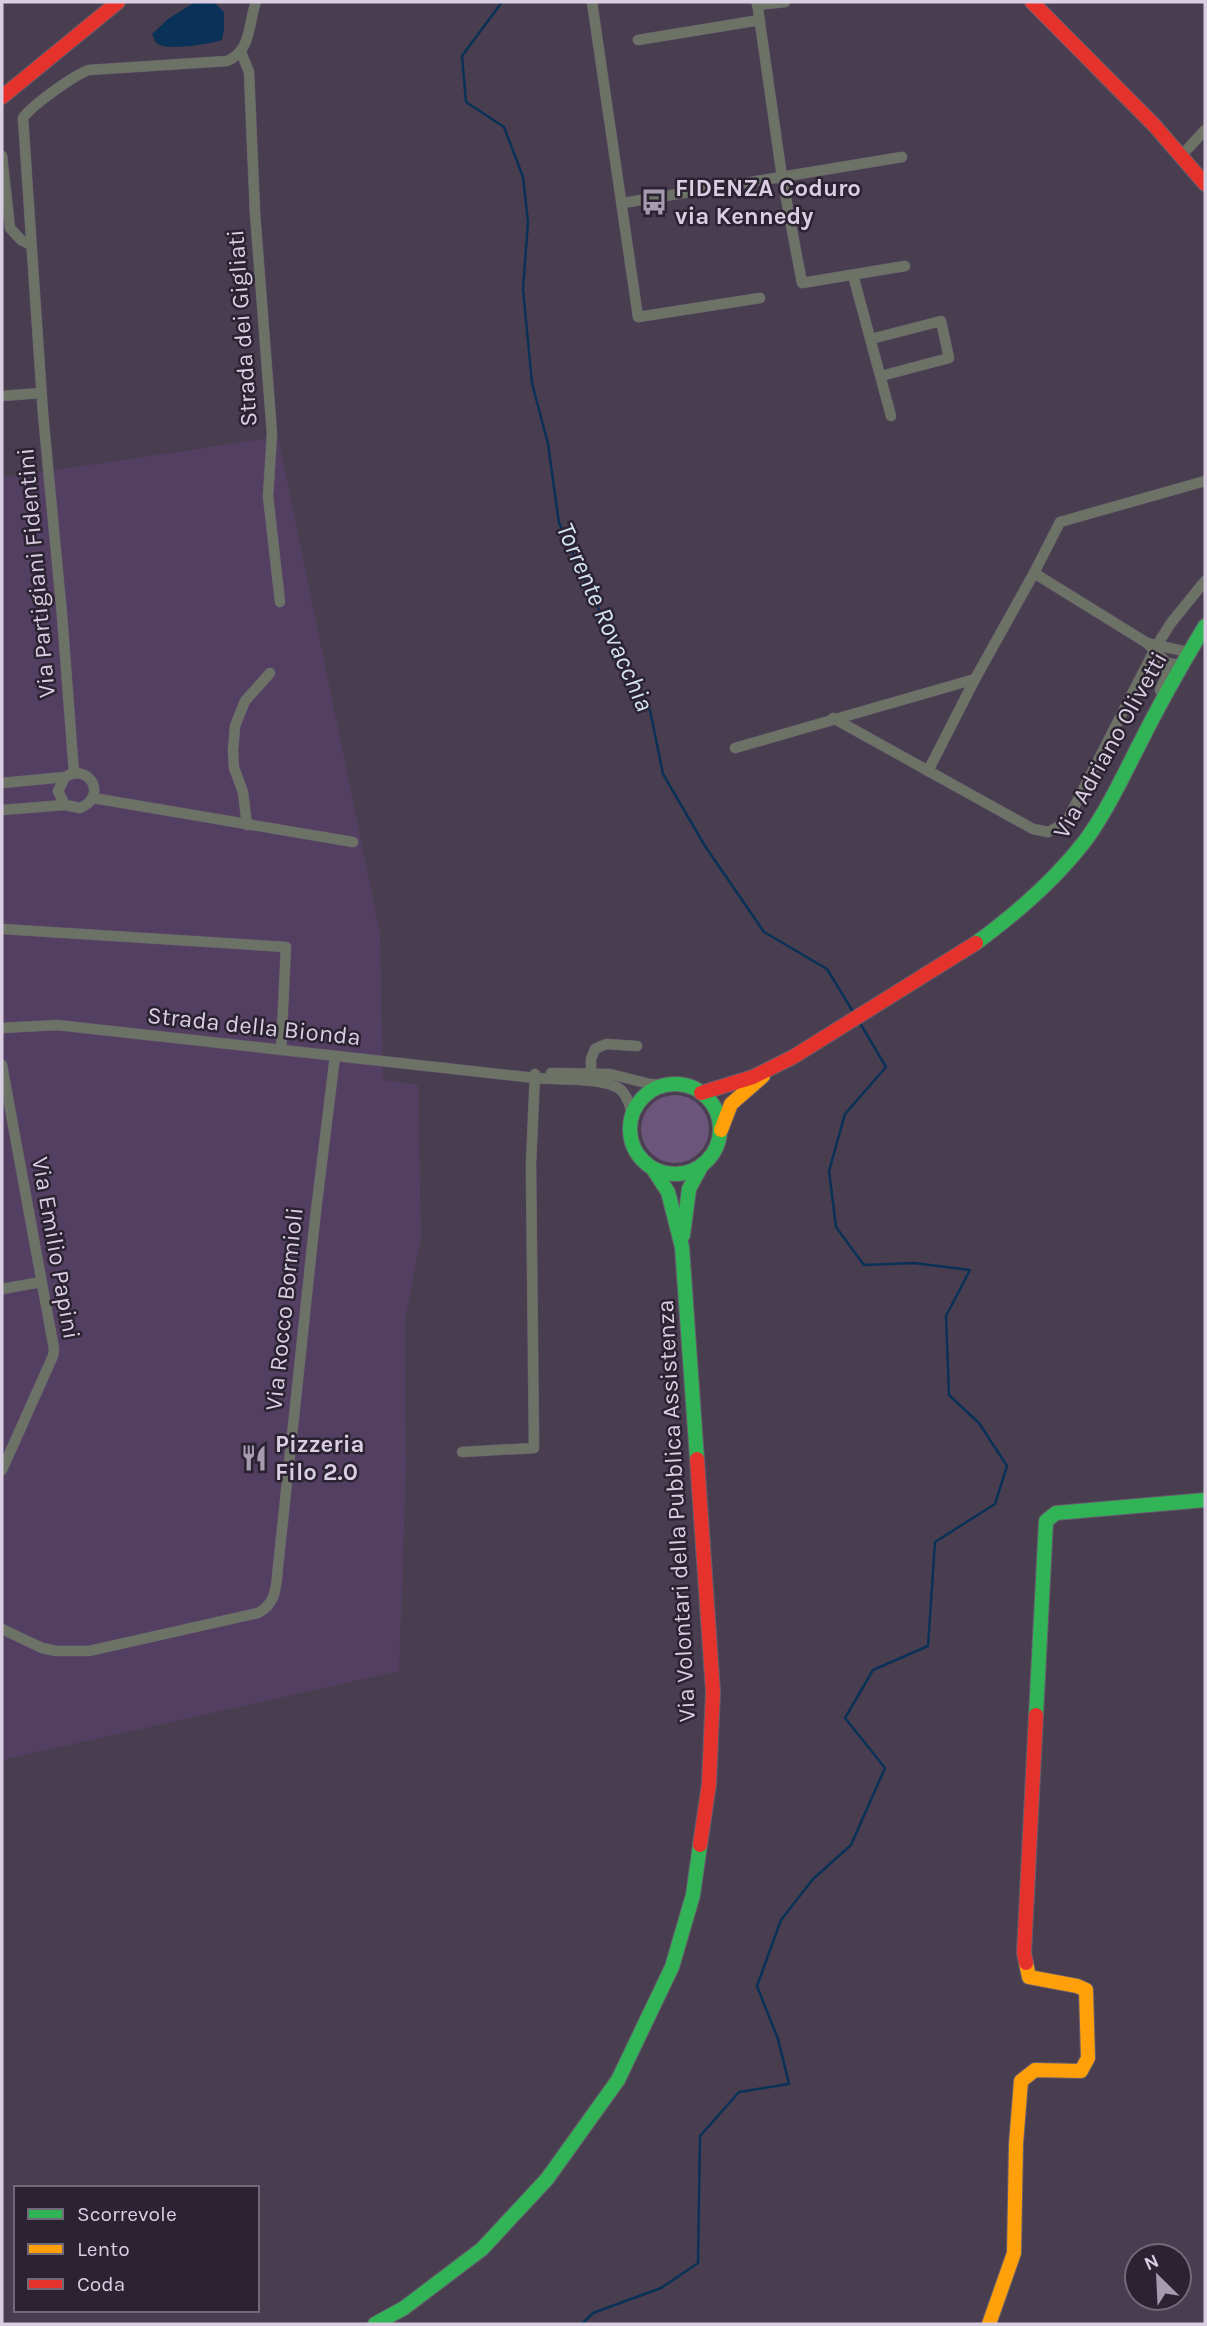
<svg xmlns="http://www.w3.org/2000/svg" width="1207" height="2326" viewBox="0 0 1207 2326" font-family="Karla,sans-serif">
<rect width="100%" height="100%" fill="#493e50"/>
<path fill="#533f62" d="M278 437 380 933 383 1080 418 1085 421 1237 405 1320 406 1470 399 1671 2 1760V478Z"/>
<circle fill="#6b557a" cx="675" cy="1129" r="34"/>
<path fill="#0a3157" d="M195 2H214L224 12V30L222 40C210 44 168 51 158 44 154 41 154 38 152 34L168 19Z"/>
<g fill="none" stroke-linecap="round" stroke-linejoin="round">
<g stroke="#0a3157" stroke-width="2.5">
<path d="M502 2 462 56 466 102 504 127 523 177 528 222 523 289 532 383 548 444 559 523 608 629 650 710 663 774 705 846 764 932 827 969 855 1015"/>
<path d="M582 2324 593 2313 661 2288 698 2263 700 2136 739 2092 789 2084 778 2039 757 1986 781 1920 813 1879 851 1845 885 1768 845 1718 873 1670 928 1646 935 1542 995 1504 1007 1466 979 1423 949 1395 946 1316 970 1270 914 1263 864 1265 836 1227 829 1171 845 1114 886 1067 860 1023"/>
</g>
<g stroke="#655d6c" stroke-width="11">
<g id="street">
<path d="M592 2 638 317 760 298"/>
<path d="M757 2 782 177 802 283 905 266"/>
<path d="M757 5 785 2"/>
<path d="M638 40 760 20"/>
<path d="M241 52 249 72 255 213 272 434 268 496 280 602"/>
<path d="M2 156 10 228 21 240 31 245"/>
<path d="M1181 156 1205 130"/>
<path d="M623 203 902 157"/>
<path d="M853 275 891 416"/>
<path d="M871 339 941 321 949 358 881 376"/>
<path d="M2 396 41 393"/>
<path d="M1034 573 1060 522 1205 481"/>
<path d="M1181 665 1167 663 1147 643 1188 652"/>
<path d="M1160 690 1167 675 1163 661"/>
<path d="M833 718 1033 829 1048 832 1066 823 1157 645 1171 623 1205 581"/>
<path d="M735 748 975 679 1034 573 1147 643"/>
<path d="M928 771 975 679"/>
<path d="M74 773 62 615 43 414 23 118C31 106 74 75 89 70L227 61C252 51 248 23 256 2"/>
<path d="M2 783 65 777C90 762 108 797 80 808L65 805 58 791 65 777"/>
<path d="M93 798 353 842"/>
<path d="M2 810 65 805"/>
<path d="M247 825 243 792 234 768 233 750 235 726 245 701 270 673"/>
<path d="M2 929 286 947 281 1050"/>
<path d="M2 1028 57 1025 535 1078C555 1080 606 1077 621 1090 628 1097 630 1106 632 1115"/>
<path d="M2 1065 54 1349 53 1356 2 1470"/>
<path d="M551 1073 610 1074 650 1084 666 1085"/>
<path d="M591 1078V1059L595 1049 606 1044 637 1046"/>
<path d="M2 1289 41 1282"/>
<path d="M462 1452 534 1448 531 1164 535 1074"/>
<path d="M2 1629 42 1648 56 1651H89L258 1613C277 1603 276 1586 278 1567L315 1219 335 1056"/>
</g>
</g>
<g stroke="#655d6c" stroke-width="16">
<g id="fast">
<path d="M976 943C1017 913 1054 881 1085 841 1107 811 1123 776 1140 743 1160 703 1182 664 1205 626"/>
<circle cx="675" cy="1129" r="45"/>
<path d="M653 1169 668 1192 682 1247 697 1459"/>
<path d="M683 1235 689 1189 702 1165"/>
<path d="M1036 1715 1046 1521 1056 1513 1205 1500"/>
<path d="M375 2324 404 2308 482 2249 547 2179 618 2080 672 1967 693 1895 700 1845"/>
</g>
</g>
<g stroke="#655d6c" stroke-width="16">
<g id="slow">
<path d="M721 1130 731 1104 763 1076"/>
<path d="M989 2324 1014 2253 1016 2144 1021 2081 1035 2070 1081 2071 1088 2058 1086 1990 1077 1986 1029 1977 1026 1963"/>
</g>
</g>
<g stroke="#655d6c" stroke-width="16">
<g id="jam">
<path d="M1032 2 1154 125 1205 184"/>
<path d="M2 97 118 2"/>
<path d="M701 1093 753 1077 793 1057 976 943"/>
<path d="M697 1459 713 1692 709 1784 700 1845"/>
<path d="M1026 1963 1024 1953 1036 1715"/>
</g>
</g>
<use href="#street" stroke="#6d7267" stroke-width="10"/>
<use href="#fast" stroke="#30b455" stroke-width="14"/>
<use href="#slow" stroke="#ff9f0a" stroke-width="14"/>
<use href="#jam" stroke="#e5322d" stroke-width="14"/>
</g>
<defs>
<g id="bus-bare" transform="scale(2.1)"><path d="M-5-6H5V4H4V6H2V4H-2V6H-4V4H-5ZM-3.5-4V0h7V-4ZM-3.5 1.2v1.5H-2V1.2ZM2 1.2v1.5H3.5V1.2Z" fill="#a79caf" stroke="#2b2331" stroke-width="2.5" paint-order="stroke"/></g>
<g id="restaurant-bare" transform="scale(2.1)"><path d="M-5-6h1v4h1v-4h1v4h1v-4h1v5L-1.5 .5V6h-2V.5L-5-1ZM5-6V6H3V1.5H1.5Q1.5-4 5-6Z" fill="#a79caf" stroke="#2b2331" stroke-width="2.5" paint-order="stroke"/></g>
</defs>
<g fill-rule="evenodd">
<use href="#bus-bare" x="654" y="202"/>
<use href="#restaurant-bare" x="254" y="1458"/>
</g>
<g text-anchor="middle" dominant-baseline="central" stroke-width="5" stroke-linejoin="round" paint-order="stroke">
<g font-size="24" font-weight="bold" fill="#dacfe2" stroke="#2b2331" text-anchor="start">
<text x="675" y="188">FIDENZA Coduro<tspan x="675" dy="28">via Kennedy</tspan></text>
<text x="275" y="1444">Pizzeria<tspan x="275" dy="28">Filo 2.0</tspan></text>
</g>
<g font-size="24" fill="#dacfe2" stroke="#2b2331">
<text transform="translate(242 328) rotate(-94)">Strada dei Gigliati</text>
<text transform="translate(36 573) rotate(-95)">Via Partigiani Fidentini</text>
<text transform="translate(1110 745) rotate(-61)">Via Adriano Olivetti</text>
<text transform="translate(254 1026) rotate(6)">Strada della Bionda</text>
<text transform="translate(56 1248) rotate(80)">Via Emilio Papini</text>
<text transform="translate(284 1309) rotate(-84)">Via Rocco Bormioli</text>
<text transform="translate(676 1511) rotate(-93)">Via Volontari della Pubblica Assistenza</text>
</g>
<g font-size="26" font-style="italic" fill="#d4e3f3" stroke="#2b2331">
<text transform="translate(605 617) rotate(66)">Torrente Rovacchia</text>
</g>
</g>
<rect width="1207" height="2326" fill="none" stroke="#dacfe2" stroke-width="7"/>
<rect x="14" y="2186" width="245" height="126" fill="#2b2331" stroke="#716878" stroke-width="2"/>
<rect x="28" y="2209" width="35" height="10" fill="#30b455" stroke="#716878" stroke-width="2"/>
<text x="77" y="2221" font-size="21" fill="#dacfe2">Scorrevole</text>
<rect x="28" y="2244" width="35" height="10" fill="#ff9f0a" stroke="#716878" stroke-width="2"/>
<text x="77" y="2256" font-size="21" fill="#dacfe2">Lento</text>
<rect x="28" y="2279" width="35" height="10" fill="#e5322d" stroke="#716878" stroke-width="2"/>
<text x="77" y="2291" font-size="21" fill="#dacfe2">Coda</text>
<g transform="translate(1158 2277) rotate(336)"><circle r="33" fill="#2b2331" stroke="#716878" stroke-width="2"/>
<path d="M0-5L12 26L0 18L-12 26Z" fill="#a79caf"/>
<text y="-10" font-size="19" font-weight="bold" text-anchor="middle" fill="#dacfe2">N</text>
</g>
</svg>
